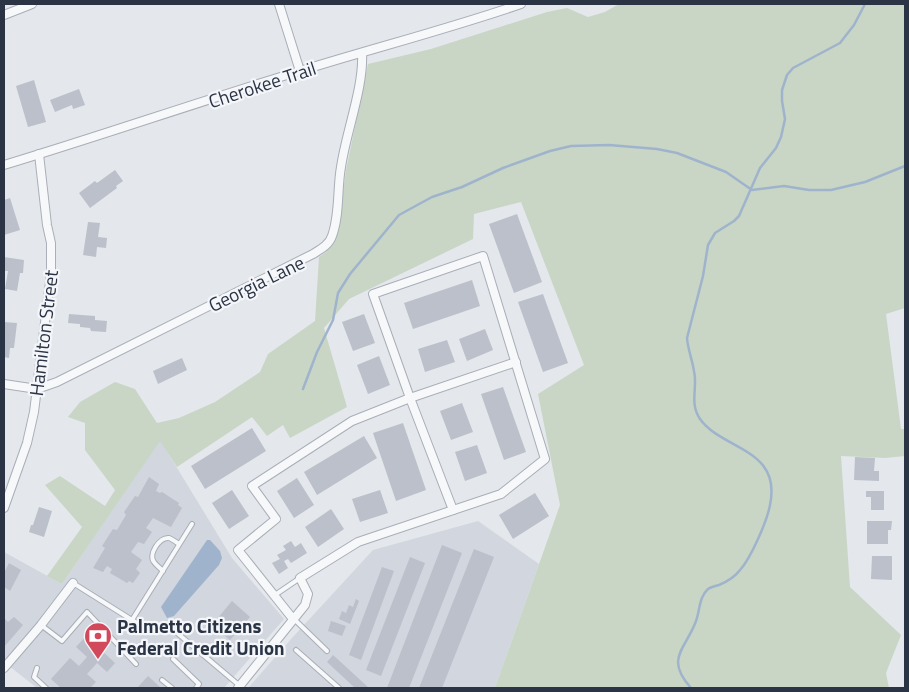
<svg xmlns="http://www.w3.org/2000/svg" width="909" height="692" viewBox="0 0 909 692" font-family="'Titillium Web',sans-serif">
<rect width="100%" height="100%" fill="#e4e7ec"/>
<g fill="#d2d6de">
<path d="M160 440 232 558 284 619 224 688H37L4 662V552L62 584Z"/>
<path d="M478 521 539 564 495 688H248L292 638 373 550Z"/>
</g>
<path fill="#c9d6c5" d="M619 4H905V308L886 314 901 429H905V456L885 458 841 456 850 587 901 635 886 673 889 688H495L560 505 538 394 584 365 521 202 474 214 473 239 349 299 324 328 347 407 290 438 283 425 267 436 252 417 177 467 160 441 62 584 47 576 82 527 45 485 60 476 105 506 115 490 85 450V423L68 417 80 402 115 382 135 389 157 423 179 418 215 402 260 372 268 354 315 321 319 257 326 252 334 243 338 232 346 170 368 64 431 49 547 12 567 8 588 17 605 12Z"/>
<path fill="#9fb4cc" d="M207 540H210L220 551 222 558 219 565 174 616 167 618 161 607Z"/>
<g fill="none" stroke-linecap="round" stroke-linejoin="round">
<g stroke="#9fb4cc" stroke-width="2.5">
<path d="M303 389 317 352 333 320 338 293 350 274 399 215 432 197 462 187 503 168 550 151 571 146 609 145 657 149 677 153 726 172 752 190 784 186 809 190H831L865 182 905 166"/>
<path d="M691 688C664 658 686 649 696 621 700 610 699 597 708 589 711 587 715 586 719 585 726 582 735 577 740 570 751 558 767 521 770 505 782 448 722 450 700 419 689 403 698 387 694 371 692 359 688 350 687 338L703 276 708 245 715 233 734 221 739 216 760 168 776 148 781 137 785 119 782 101V90L787 75 793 68 840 43 854 25 865 4"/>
</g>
</g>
<g fill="#bbc0ca">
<path d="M34 80 46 122 28 127 16 86Z"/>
<path d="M79 89 85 105 73 109 72 105 55 112 50 100Z"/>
<path d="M115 170 123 181 116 186 117 188 90 208 79 193 95 181 97 183Z"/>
<path d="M10 198 20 230 4 235V200Z"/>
<path d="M517 214 542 282 514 293 489 224Z"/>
<path d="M88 222 100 223 98 237 107 238 106 248 97 247 96 257 83 255Z"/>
<path d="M4 257 24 260 23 273H20L17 291 5 289 8 271H4Z"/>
<path d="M472 280 480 306 413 329 404 303Z"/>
<path d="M543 294 568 363 543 372 518 302Z"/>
<path d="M69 314 95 316V320L107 321 106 332 91 331 90 328 80 327V324L68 323Z"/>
<path d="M364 314 375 343 353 351 342 322Z"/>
<path d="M4 322 17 323 14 348H10L9 358 4 357Z"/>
<path d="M485 329 493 350 467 361 459 339Z"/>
<path d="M447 340 455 362 425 372 418 349Z"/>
<path d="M379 356 390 385 368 394 357 365Z"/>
<path d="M182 358 187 370 158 384 153 371Z"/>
<path d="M503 387 526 452 504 460 481 394Z"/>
<path d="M462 403 473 432 451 440 440 411Z"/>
<path d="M403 423 426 490 396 501 373 433Z"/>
<path d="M252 428 266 451 205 489 191 466Z"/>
<path d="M364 436 377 458 317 495 304 472Z"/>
<path d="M477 445 487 473 465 481 455 452Z"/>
<path d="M855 457 875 458 874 471H879V481L854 480Z"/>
<path d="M149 477 159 484 156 491 160 493 162 492 179 503 178 505 182 508 171 527 153 518 146 528 152 532 144 544 138 542 131 552 142 560 136 569 140 573 133 583 129 581 127 583 110 573 112 569 107 566 103 572 93 568 105 548 102 546 113 529 117 530 126 515 124 512 135 496 138 497Z"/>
<path d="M297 478 314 505 294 518 277 491Z"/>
<path d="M232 490 249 516 229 529 212 503Z"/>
<path d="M380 490 388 513 360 522 352 499Z"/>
<path d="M866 491H884V510H871V497H866Z"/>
<path d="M535 493 549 516 513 539 499 515Z"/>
<path d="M39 507 52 511 44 537 29 532 31 525H33Z"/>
<path d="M331 509 344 529 318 547 305 527Z"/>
<path d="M867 521H892L891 530H888V544H867Z"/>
<path d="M291 541 295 547 301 543 307 553 291 563 288 559 284 561 288 568 279 574 272 563 280 559 277 555 286 550 283 546Z"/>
<path d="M442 545 462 553 409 688H387Z"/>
<path d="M474 549 494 557 442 688H419Z"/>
<path d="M872 556H892V580L871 579Z"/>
<path d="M410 557 425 563 381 676 366 670Z"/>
<path d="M9 563 21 570 10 591 4 587V573Z"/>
<path d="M382 567 394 571 361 660 349 655Z"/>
<path d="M356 599 359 601 350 624 339 619 342 611 346 613 349 605 353 607Z"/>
<path d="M232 601 250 617 230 640 212 625Z"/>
<path d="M14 617 23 625 4 647V618L8 622Z"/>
<path d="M331 621 346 626 342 636 328 631Z"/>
<path d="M86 636 115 663 107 672 97 663 87 674 96 682 90 688H61L51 679 70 658 79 666 87 657 76 647Z"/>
<path d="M333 655 369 688H355L327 662Z"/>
<path d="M148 676 161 688H137Z"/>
</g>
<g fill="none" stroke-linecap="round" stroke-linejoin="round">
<g stroke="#a9aeb7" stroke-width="6">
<g id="lane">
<path d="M163 571C160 568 156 565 154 562 148 555 159 537 169 538 172 539 176 542 179 544"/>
<path d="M73 583 140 625 169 628 176 632 240 686"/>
<path d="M275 595 300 578"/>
<path d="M294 619 327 651"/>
<path d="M132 620 192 524"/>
<path d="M41 625 62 641 87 612 136 664"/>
<path d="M296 650 339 688"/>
<path d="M173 659 199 684 196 688"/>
<path d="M37 668 34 677 46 688"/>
<path d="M162 680 172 688"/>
</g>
</g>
<g stroke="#a9aeb7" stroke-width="10">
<g id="street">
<path d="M279 4 300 71"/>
<path d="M4 15 32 4"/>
<path d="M4 165C103 135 201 101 300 71 374 48 448 29 521 4"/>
<path d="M4 384 37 389 57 382 313 254C321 249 329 245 332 236 340 214 337 189 341 167 346 132 364 87 362 53"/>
<path d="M4 508 27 443 34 412 51 274V243L47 225 39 154"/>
<path d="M453 510 410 398 516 362"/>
<path d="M4 668 41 625 73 583"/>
<path d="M238 688 305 605 308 594 300 578 358 542 501 494 545 459 483 256 373 294 410 398 352 421 252 486 276 519 238 550 293 619"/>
</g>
</g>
<use href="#lane" stroke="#f7f8fa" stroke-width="4"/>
<use href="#street" stroke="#f7f8fa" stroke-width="8"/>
</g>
<defs>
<g id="bank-pin" transform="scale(1.4375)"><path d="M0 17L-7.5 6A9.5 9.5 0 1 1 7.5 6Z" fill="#d1495b" stroke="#f4f6f9"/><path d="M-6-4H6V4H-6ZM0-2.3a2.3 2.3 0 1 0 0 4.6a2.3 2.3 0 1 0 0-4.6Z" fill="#fff"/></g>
</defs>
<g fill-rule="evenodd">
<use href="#bank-pin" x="98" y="636"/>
</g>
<g text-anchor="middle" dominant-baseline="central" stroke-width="4.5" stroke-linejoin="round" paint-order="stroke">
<g font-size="19" fill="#2b3445" stroke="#f4f6f9">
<text transform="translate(262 84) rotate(-18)">Cherokee Trail</text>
<text transform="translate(256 283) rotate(-26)">Georgia Lane</text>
<text transform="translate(43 333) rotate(-83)">Hamilton Street</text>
</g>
<g font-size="19" font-weight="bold" fill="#2b3445" stroke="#f4f6f9" text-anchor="start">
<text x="117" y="625">Palmetto Citizens<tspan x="117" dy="22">Federal Credit Union</tspan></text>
</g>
</g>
<rect width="909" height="692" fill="none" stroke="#2b3445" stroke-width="10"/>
</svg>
